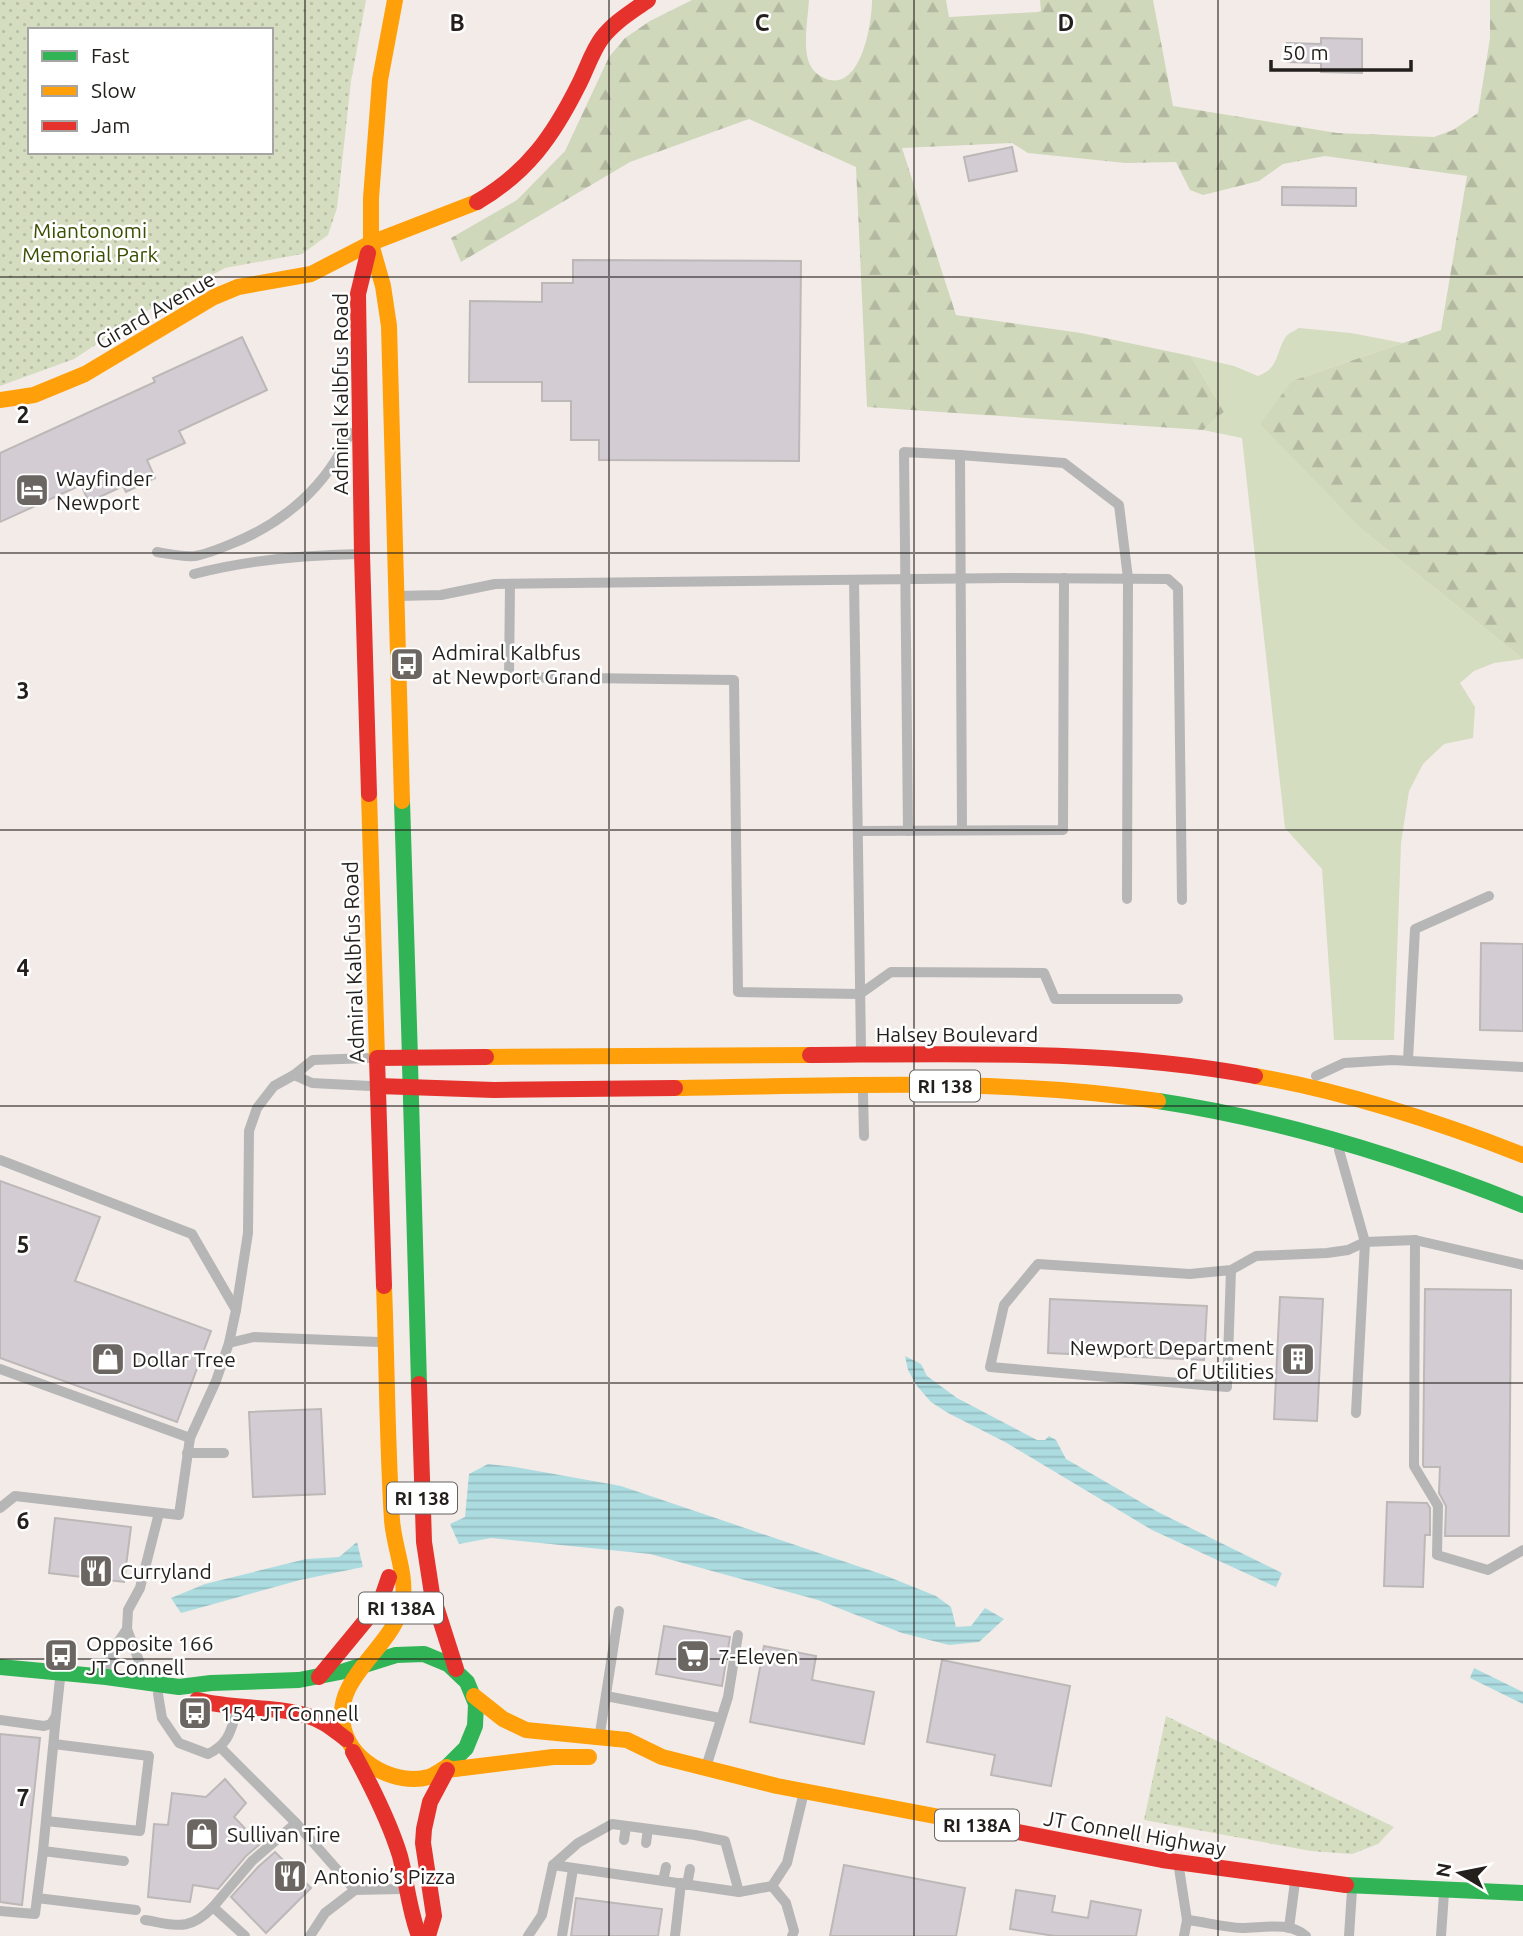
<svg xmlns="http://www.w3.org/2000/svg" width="1523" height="1936" viewBox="0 0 1523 1936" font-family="Ubuntu,sans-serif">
<defs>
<pattern id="forest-firs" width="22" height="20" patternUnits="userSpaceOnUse" patternTransform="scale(1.75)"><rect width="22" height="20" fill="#d0d8bb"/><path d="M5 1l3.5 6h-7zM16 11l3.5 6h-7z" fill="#b2b9a0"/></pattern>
<pattern id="park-dots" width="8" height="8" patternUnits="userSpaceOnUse" patternTransform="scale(1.75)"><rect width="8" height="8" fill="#d5ddc0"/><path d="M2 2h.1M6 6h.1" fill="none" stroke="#b7bda4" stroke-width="1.8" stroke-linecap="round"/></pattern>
<pattern id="water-rules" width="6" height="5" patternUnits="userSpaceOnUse" patternTransform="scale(1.75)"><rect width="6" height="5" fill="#acdce0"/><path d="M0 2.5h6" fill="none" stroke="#94bcc0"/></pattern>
</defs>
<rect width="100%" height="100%" fill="#f3ebe8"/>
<path fill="#d5ddc0" d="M1299 328 1351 333 1403 343 1292 381 1365 532 1523 659 1494 663 1474 671 1460 683 1475 707 1473 738 1444 744 1423 764 1409 791 1401 843 1394 1040H1334L1322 869 1285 828 1242 438 1203 430 1224 412 1191 356 1234 366 1258 376C1279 368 1275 355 1285 338 1288 333 1294 331 1299 328Z"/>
<path fill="url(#forest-firs)" d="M692 0H809C808 17 804 38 807 55 808 64 814 73 822 77 860 97 872 25 872 0H946L949 17 1037 12 1041 11 1040 0H1153L1173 106 1337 133 1434 137 1453 130 1478 113 1490 38V0H1523V659L1365 532 1260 424 1292 381 1441 330 1467 176 1325 156 1283 164 1259 181 1203 195 1190 190 1176 162 1125 163 1028 153 1012 143 902 148 956 315 1081 333 1191 356 1224 412 1203 430 867 407 856 167 749 119 630 162 461 262 451 238 517 200 565 151 609 57 625 38 650 21Z"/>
<g fill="url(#park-dots)" fill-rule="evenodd">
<path d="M0 0H366L351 81 337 208 328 235 302 254 225 268 153 307 74 359 0 386ZM30 30H271V152H30Z"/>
<path d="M1166 1716 1394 1827 1378 1844 1352 1854 1311 1851 1144 1820Z"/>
</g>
<g fill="url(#water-rules)">
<path d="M905 1356 921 1364 927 1376 957 1398 1037 1440H1045L1049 1436 1056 1440 1066 1459 1158 1512 1282 1573 1276 1587 1152 1530 1005 1442 948 1413 931 1402 917 1386 908 1370Z"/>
<path d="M488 1464 515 1467 621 1486 884 1575 936 1596 951 1607 956 1627 971 1626 985 1608 1004 1619 979 1642 949 1645 902 1633 818 1600 650 1554 491 1538 459 1544 450 1524 465 1517 469 1474Z"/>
<path d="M357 1542 363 1567 300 1580 181 1613 171 1598 205 1584 306 1559 339 1557Z"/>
<path d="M1474 1668 1523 1692V1704L1470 1678Z"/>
</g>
<g fill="#d3ccd3" stroke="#bcb8b8" stroke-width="2">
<path d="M1321 38 1362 39V73L1321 72V63L1287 62V43L1321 44Z"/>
<path d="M1012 147 1017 171 969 181 964 157Z"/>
<path d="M1282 187 1356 188V206L1282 205Z"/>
<path d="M573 260 801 261 799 461 599 460V440H571V401H542V382H469L470 301 542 302V283H573Z"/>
<path d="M242 337 267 390 179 431 185 443 147 460 155 478 126 492 123 486 89 502 81 485 0 522V453L155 382 153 378Z"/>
<path d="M1481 943 1523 944V1031L1480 1030Z"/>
<path d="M0 1181 100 1217 75 1281 211 1331 177 1422 0 1358Z"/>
<path d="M1425 1289 1511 1290 1509 1536H1445L1446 1506 1439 1493 1440 1467H1424L1423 1465Z"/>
<path d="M1280 1297 1323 1299 1317 1421 1274 1419Z"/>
<path d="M1050 1299 1207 1306 1204 1360 1048 1353Z"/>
<path d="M321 1409 325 1494 253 1497 249 1412Z"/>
<path d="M1387 1502 1427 1503 1430 1508V1535H1425L1423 1587 1384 1586Z"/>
<path d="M55 1518 131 1527 124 1582 49 1573Z"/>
<path d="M664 1626 730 1637 722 1686 656 1674Z"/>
<path d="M764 1646 816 1656 812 1680 874 1692 864 1744 750 1722Z"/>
<path d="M942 1660 1070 1686 1051 1786 991 1775 995 1755 927 1742Z"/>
<path d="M0 1734 40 1738 22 1905 0 1902Z"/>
<path d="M225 1779 246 1803 234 1817 260 1844 246 1856 218 1889 193 1885 190 1902 148 1897 154 1824 168 1825 172 1793 206 1797Z"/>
<path d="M275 1852 311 1888 266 1933 231 1897 258 1867Z"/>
<path d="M844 1865 965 1888 956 1936H830Z"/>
<path d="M1016 1890 1055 1896 1052 1912 1088 1918 1091 1901 1141 1910 1136 1936H1055L1010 1929Z"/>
<path d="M576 1898 662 1909 658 1936H571Z"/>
</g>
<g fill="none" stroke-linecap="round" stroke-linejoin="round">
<g stroke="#b7b6b7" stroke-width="10">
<path d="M157 552C169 554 182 557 195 556 207 554 219 549 231 544 284 523 327 486 350 433"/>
<path d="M194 574C248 560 303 555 359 554"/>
<path d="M854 580 861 1049"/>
<path d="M510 584 509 677 734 680 738 992 860 994 891 972 1044 973 1055 999H1178"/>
<path d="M397 596 441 595 495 584 1006 578 1168 579 1178 588 1182 900"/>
<path d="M962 830 960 455 1064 463 1119 505 1128 578 1127 899"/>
<path d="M858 831 1063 830 1064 578"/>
<path d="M908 831 904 452 960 455"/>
<path d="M1408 1060 1415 929 1489 896"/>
<path d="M294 1075 312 1083 370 1086"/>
<path d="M1316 1076 1344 1063 1392 1060 1523 1067"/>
<path d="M863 1093 864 1136"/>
<path d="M1339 1150 1365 1242 1356 1413"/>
<path d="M0 1160 192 1234 236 1310 229 1343"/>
<path d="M1415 1240 1414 1466 1438 1506 1437 1555 1488 1570 1523 1550"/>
<path d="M1231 1270 1227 1387 990 1367 1004 1305 1038 1264 1190 1274 1231 1270 1256 1256 1327 1253 1348 1250 1365 1242 1415 1240 1523 1265"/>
<path d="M236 1310 248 1233 249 1131 257 1108 274 1086 294 1075 313 1060 370 1058"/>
<path d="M0 1369 190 1438"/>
<path d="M187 1453H224"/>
<path d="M0 1508 15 1496 179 1515 190 1438 216 1381 229 1343 254 1337 379 1342"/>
<path d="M106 1670 114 1648 127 1629"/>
<path d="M145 1677 127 1629 128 1610 140 1588 159 1513"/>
<path d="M158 1694 162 1718 179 1743 208 1754C227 1745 230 1734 236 1714"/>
<path d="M606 1696 720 1718"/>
<path d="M0 1720 44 1726 51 1724 56 1716 60 1679"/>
<path d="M600 1733 619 1611"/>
<path d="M707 1764 728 1697 738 1635"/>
<path d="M46 1821 140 1831 149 1756 54 1744"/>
<path d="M296 1823 355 1890 402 1889"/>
<path d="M624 1840 626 1826"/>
<path d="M646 1843 648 1829"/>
<path d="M43 1851 56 1716"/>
<path d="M553 1865 739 1892"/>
<path d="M1179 1868 1187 1920"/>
<path d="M663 1881 666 1867"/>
<path d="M687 1885 690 1869"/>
<path d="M772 1886 786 1903 794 1931 792 1936"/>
<path d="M37 1898 43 1851 124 1861"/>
<path d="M213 1907 252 1861 296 1823 221 1748"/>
<path d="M0 1911 35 1914 37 1898 136 1910"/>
<path d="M145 1920C176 1925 189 1932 213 1907L245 1936"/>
<path d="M1289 1928 1295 1882"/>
<path d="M310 1936 325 1913 355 1890"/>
<path d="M528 1936 542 1915 553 1865 578 1843 612 1824 695 1835 725 1841 739 1892 772 1886 787 1863 803 1796"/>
<path d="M562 1936 573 1869"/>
<path d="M675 1936 681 1883"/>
<path d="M1184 1936 1187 1920C1205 1922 1223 1927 1242 1928 1263 1928 1289 1921 1306 1936"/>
<path d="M1349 1936 1352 1890"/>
<path d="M1441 1936 1444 1893"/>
</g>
<g stroke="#30b455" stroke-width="16">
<path d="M402 801 410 1058"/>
<path d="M410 1064 419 1384"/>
<path d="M1158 1101C1284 1120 1405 1158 1523 1205"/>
<path d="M0 1667 106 1677 179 1687 211 1683 299 1680 345 1671 396 1655 424 1654 448 1664 467 1682 476 1704 475 1726 466 1748 447 1767"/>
<path d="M1346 1885 1523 1893"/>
</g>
<g stroke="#ff9f0a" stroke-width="16">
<path d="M371 244 383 286 389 326 402 801"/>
<path d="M368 253 371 243V198L380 80 395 0"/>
<path d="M0 400 34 395 85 374 214 297 238 287 311 274 371 243 477 202"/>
<path d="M369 794 377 1058"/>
<path d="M486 1057 810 1055"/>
<path d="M1255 1076C1348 1092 1436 1121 1523 1155"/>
<path d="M675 1088C836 1086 998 1077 1158 1101"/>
<path d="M384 1286C387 1364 387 1442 392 1520 394 1547 406 1572 403 1599 397 1648 329 1676 344 1730 353 1763 396 1786 429 1777 435 1775 441 1770 447 1767"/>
<path d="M474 1696 503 1719 526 1730 627 1740 662 1757 777 1786 982 1825"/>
<path d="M447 1770 553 1757H589"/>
</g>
<g stroke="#e5322d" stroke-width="16">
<path d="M477 202C527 173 553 136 578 86 586 71 592 51 602 38 614 22 633 11 648 0"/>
<path d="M368 253 358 294 362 554 369 794"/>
<path d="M810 1055C959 1054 1108 1049 1255 1076"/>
<path d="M378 1086 494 1090 675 1088"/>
<path d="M384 1286 377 1058 486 1057"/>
<path d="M419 1384 424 1542 432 1594 456 1669"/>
<path d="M319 1677 380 1603 389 1577"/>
<path d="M197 1700C234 1710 273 1705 308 1716 323 1720 334 1730 346 1739"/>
<path d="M353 1752C371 1785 389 1820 400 1856 407 1883 409 1910 419 1936"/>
<path d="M982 1825 1162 1860 1346 1885"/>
<path d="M428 1936 434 1916 423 1843 424 1829 430 1802 447 1770"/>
</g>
</g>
<path fill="none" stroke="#231f1c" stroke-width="2" stroke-opacity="0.55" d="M305 0V1936M609 0V1936M914 0V1936M1218 0V1936M0 277H1523M0 553H1523M0 830H1523M0 1106H1523M0 1383H1523M0 1659H1523"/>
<defs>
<g id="hotel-square" transform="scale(1.75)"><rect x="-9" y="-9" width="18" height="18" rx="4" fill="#6c6663" stroke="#fff"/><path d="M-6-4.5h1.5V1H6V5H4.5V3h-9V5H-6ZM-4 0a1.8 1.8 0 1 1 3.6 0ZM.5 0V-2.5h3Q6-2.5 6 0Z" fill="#fff"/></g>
<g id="bus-square" transform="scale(1.75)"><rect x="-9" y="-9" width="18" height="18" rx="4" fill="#6c6663" stroke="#fff"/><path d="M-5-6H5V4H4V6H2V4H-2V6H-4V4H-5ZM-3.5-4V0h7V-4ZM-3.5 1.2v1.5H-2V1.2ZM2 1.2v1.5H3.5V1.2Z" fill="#fff"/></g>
<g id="shop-square" transform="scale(1.75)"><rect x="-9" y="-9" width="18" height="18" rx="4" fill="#6c6663" stroke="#fff"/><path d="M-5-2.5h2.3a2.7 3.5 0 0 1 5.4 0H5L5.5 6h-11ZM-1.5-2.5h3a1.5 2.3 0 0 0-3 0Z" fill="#fff"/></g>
<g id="building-square" transform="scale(1.75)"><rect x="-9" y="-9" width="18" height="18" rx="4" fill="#6c6663" stroke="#fff"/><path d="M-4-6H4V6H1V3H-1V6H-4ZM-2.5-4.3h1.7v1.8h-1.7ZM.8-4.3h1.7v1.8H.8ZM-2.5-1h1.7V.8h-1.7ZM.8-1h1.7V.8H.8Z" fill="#fff"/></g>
<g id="restaurant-square" transform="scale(1.75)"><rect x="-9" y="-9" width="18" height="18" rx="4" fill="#6c6663" stroke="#fff"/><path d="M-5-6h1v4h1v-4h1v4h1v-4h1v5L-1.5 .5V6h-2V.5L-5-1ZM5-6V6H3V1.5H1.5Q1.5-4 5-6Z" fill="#fff"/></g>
<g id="supermarket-square" transform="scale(1.75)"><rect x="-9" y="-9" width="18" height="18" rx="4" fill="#6c6663" stroke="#fff"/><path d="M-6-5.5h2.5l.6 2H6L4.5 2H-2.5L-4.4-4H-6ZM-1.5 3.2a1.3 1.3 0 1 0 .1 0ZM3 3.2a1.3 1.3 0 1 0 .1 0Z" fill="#fff"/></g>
</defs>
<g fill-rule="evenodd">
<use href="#hotel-square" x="32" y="490"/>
<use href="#bus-square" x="407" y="664"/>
<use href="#shop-square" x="108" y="1359"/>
<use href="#building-square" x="1298" y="1359"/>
<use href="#restaurant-square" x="96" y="1571"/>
<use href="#bus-square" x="61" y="1655"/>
<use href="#supermarket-square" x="693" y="1656"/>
<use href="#bus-square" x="195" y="1713"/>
<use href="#shop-square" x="202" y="1834"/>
<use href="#restaurant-square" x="290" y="1876"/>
</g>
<g text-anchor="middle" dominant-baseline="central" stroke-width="5" stroke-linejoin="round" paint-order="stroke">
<g fill="#fff" stroke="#656260" stroke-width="2">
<rect x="910" y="1070.5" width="70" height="31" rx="5"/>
<rect x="387" y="1482.5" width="70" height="31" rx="5"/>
<rect x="359" y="1592.5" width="84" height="31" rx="5"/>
<rect x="935" y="1809.5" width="84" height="31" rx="5"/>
</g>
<g font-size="19" font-weight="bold" fill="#231f1c">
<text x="945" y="1086">RI 138</text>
<text x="422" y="1498">RI 138</text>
<text x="401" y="1608">RI 138A</text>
<text x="977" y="1825">RI 138A</text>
</g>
<g font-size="21" fill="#384e00" stroke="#fff">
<text x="90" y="230">Miantonomi<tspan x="90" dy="24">Memorial Park</tspan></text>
</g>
<g font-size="21" fill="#231f1c" stroke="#fff">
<text transform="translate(155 310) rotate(-30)">Girard Avenue</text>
<text transform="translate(340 394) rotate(-90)">Admiral Kalbfus Road</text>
<text transform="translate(353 962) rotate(-92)">Admiral Kalbfus Road</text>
<text x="957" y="1034">Halsey Boulevard</text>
<text transform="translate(1135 1833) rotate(10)">JT Connell Highway</text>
</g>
<g font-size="21" fill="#231f1c" stroke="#fff" text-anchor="start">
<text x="56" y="478">Wayfinder<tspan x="56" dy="24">Newport</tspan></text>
<text x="432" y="652">Admiral Kalbfus<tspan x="432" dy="24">at Newport Grand</tspan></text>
<text x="1274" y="1347" text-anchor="end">Newport Department<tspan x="1274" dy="24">of Utilities</tspan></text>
<text x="132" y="1359">Dollar Tree</text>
<text x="120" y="1571">Curryland</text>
<text x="86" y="1643">Opposite 166<tspan x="86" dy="24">JT Connell</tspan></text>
<text x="718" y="1656">7-Eleven</text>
<text x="220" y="1713">154 JT Connell</text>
<text x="227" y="1834">Sullivan Tire</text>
<text x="314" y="1876">Antonio’s Pizza</text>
</g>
</g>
<g font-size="23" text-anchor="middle" font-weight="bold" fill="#231f1c" stroke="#fff" stroke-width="5" stroke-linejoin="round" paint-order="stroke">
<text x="457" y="31">B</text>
<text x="762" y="31">C</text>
<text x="1066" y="31">D</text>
<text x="23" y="423">2</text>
<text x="23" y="699">3</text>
<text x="23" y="976">4</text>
<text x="23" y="1253">5</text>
<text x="23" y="1529">6</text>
<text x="23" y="1806">7</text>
</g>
<rect x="28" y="28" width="245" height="126" fill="#ffffff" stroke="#a7a5a4" stroke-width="2"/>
<rect x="42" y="51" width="35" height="10" fill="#30b455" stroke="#a7a5a4" stroke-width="2"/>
<text x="91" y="63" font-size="21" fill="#231f1c">Fast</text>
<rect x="42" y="86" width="35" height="10" fill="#ff9f0a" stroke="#a7a5a4" stroke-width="2"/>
<text x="91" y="98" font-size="21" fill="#231f1c">Slow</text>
<rect x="42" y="121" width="35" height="10" fill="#e5322d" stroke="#a7a5a4" stroke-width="2"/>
<text x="91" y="133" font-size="21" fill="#231f1c">Jam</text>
<g transform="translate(1460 1873) rotate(280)" stroke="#ffffff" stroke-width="5" paint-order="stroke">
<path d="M0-5L12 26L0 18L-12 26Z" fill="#231f1c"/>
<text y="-10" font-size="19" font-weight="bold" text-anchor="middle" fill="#231f1c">N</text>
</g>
<path d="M1271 60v10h140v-10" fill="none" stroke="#231f1c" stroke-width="3.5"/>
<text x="1282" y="60" font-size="21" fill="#231f1c" stroke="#ffffff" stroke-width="5" paint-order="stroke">50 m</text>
</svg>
